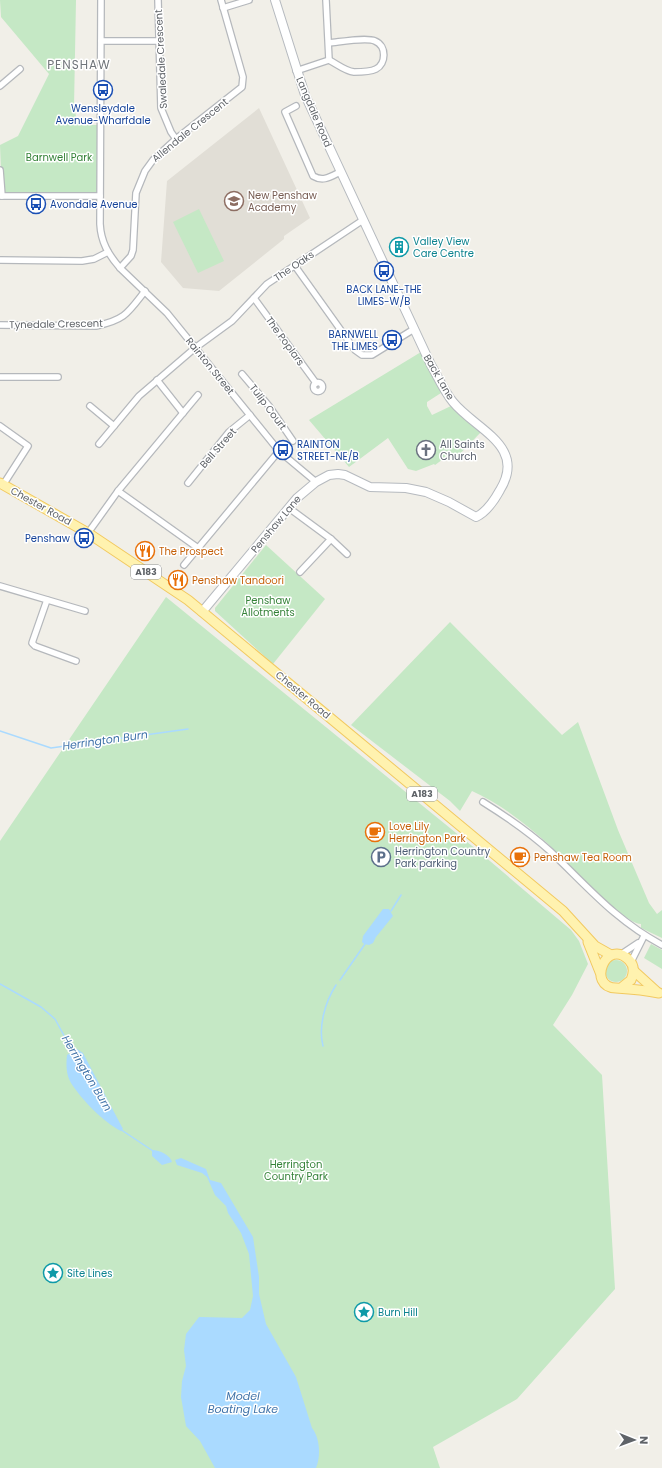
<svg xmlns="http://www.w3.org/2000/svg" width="662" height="1468" viewBox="0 0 662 1468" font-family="Poppins,sans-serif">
<rect width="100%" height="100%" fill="#f1efe8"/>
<path fill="#e1ded6" d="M259 108 310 218 284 236V239L219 291 183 288 161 262 167 181Z"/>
<g fill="#c5e8c5">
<path d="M0 0H76L74 107 78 125H100V196H2L0 145 18 136 49 74 1 17Z"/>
<path d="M199 209 224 261 198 273 173 222Z"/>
<path d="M421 352 438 381 441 393 427 402V406L432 415 451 406 481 432 455 459 450 454 435 465 434 464 416 471 408 469 388 438 349 467 309 420Z"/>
<path d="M266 545 325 599 273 664 215 611V608Z"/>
<path d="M166 597 477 850 571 930 579 941 588 964 572 995 553 1025 602 1075 615 1289 517 1399 433 1447 440 1468H0V841Z"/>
<path d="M450 622 562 735 578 722 618 830 649 903 657 914 662 910V938L641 928V924C623 924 564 858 547 843 525 823 499 803 472 791L460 811 450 801 351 725Z"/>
<path d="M651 944 662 950V969L644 958Z"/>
<circle cx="616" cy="971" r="11"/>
</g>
<g fill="#aadaff">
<path d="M383 909H389L393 916 376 937 373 943 369 945 364 944 362 942 363 936Z"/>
<path d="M77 1049 83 1053 123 1129 121 1131C103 1122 82 1100 71 1083 66 1075 66 1064 67 1055Z"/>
<path d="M152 1150C160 1150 170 1155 172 1162L162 1165 152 1156Z"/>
<path d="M181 1158 206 1169 210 1180 221 1183 253 1237 259 1277V1294L266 1324 296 1377 312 1428C320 1438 321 1456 316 1468H215L200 1441 186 1426 181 1397 182 1381 186 1366 184 1350 186 1334 199 1317 242 1318 250 1310 253 1296 249 1254 241 1233 228 1213 226 1206 215 1195 207 1177 202 1173 177 1165 175 1160Z"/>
</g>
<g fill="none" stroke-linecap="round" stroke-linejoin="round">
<g stroke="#aadaff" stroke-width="1.5">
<path d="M0 731 51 748 188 729"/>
<path d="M391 911 401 895"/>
<path d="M340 980 365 944"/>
<path d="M0 984 41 1007 55 1019 73 1052"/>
<path d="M323 1046C318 1027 325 1002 336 985"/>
<path d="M120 1129 153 1151"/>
</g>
<g stroke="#b5b8bc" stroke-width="8">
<g id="street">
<path d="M101 0 100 224C101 242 108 254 120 268"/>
<path d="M158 0 161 108 171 132 176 139"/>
<path d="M221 0 243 77 242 87 176 139 153 160 145 171 136 193 133 250 131 256 120 268 167 313 279 451 316 482"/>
<path d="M223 8 249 0"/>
<path d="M101 41H159"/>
<path d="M329 43C340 42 366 37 375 41 387 46 386 64 376 69 370 72 360 72 354 72 345 71 337 64 329 60"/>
<path d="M296 71 329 60 326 0"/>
<path d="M0 86 20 69"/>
<path d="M296 106 285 112 313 176C323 182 330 177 340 172"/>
<path d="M0 170 2 196"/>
<path d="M0 196H100"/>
<path d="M0 260 82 261 94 259 108 252"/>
<path d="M295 266 355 350 362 355H372L414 329"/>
<path d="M254 298 316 383"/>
<path d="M0 325 96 326C125 320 128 313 145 291"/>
<path d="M242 374 269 406 293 441"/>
<path d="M0 377H58"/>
<path d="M157 380 183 413"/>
<circle cx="318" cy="387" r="4.5"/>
<path d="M90 406 114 426"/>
<path d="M0 426 28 446 3 485"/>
<path d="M99 444 139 396 195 348 232 321 267 284 363 220"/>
<path d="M188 483 229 432 250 415"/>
<path d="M118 491 198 548"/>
<path d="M289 508 331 539 347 554"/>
<path d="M88 533 118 491 198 395"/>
<path d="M184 565 279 451"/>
<path d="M300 572 331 539"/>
<path d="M0 586 85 611"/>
<path d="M47 600 32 643 35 646 76 661"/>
<path d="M483 802C507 817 529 832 550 851 588 887 615 920 662 945"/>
<path d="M620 955 638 943"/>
<path d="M631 962 644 936"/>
</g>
</g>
<g stroke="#b6babf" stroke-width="10">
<path id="secondary" d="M202 612 297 498 316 482 329 475 338 474 345 475 370 487 406 488 426 492 449 502 476 517C487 512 494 501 500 490 527 446 476 430 453 402 444 391 438 377 431 365L305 95 275 0"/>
</g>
<g stroke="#f2c960" stroke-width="11">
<g id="primary">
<path d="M0 483 88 533 188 600 563 911 595 946 611 955"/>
<path d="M588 942 600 972"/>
<path d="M634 971 656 991"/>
<path d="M621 988 631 980C634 973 635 966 629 960 606 937 586 987 616 988 631 989 644 990 659 993"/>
</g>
</g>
<use href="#street" stroke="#fff" stroke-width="5.5"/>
<use href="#secondary" stroke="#fff" stroke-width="8"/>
<use href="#primary" stroke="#fff2af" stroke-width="9"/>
</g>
<defs>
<g id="bus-ring" transform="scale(1)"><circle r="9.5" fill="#fff" stroke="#1a4fb4" stroke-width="1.5"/><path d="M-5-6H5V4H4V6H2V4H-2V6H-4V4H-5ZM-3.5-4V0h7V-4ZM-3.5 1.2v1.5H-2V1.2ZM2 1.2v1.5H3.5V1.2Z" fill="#1a4fb4"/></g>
<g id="school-ring" transform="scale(1)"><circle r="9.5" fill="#fff" stroke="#8d6e63" stroke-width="1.5"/><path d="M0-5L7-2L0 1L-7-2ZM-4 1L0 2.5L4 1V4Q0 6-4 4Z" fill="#8d6e63"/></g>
<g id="building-ring" transform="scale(1)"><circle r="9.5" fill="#fff" stroke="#0f9aa8" stroke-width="1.5"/><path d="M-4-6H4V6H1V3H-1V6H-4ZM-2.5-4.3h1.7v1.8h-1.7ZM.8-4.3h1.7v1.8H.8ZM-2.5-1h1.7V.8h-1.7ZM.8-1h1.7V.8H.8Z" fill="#0f9aa8"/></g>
<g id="church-ring" transform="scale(1)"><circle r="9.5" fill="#fff" stroke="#6b7280" stroke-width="1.5"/><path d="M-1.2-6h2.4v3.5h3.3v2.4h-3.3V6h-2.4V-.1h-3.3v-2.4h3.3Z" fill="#6b7280"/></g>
<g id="restaurant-ring" transform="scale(1)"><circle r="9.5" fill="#fff" stroke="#e8710a" stroke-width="1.5"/><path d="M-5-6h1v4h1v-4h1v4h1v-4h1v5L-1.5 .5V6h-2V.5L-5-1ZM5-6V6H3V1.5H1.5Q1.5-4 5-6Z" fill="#e8710a"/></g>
<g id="cafe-ring" transform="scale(1)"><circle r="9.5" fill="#fff" stroke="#e8710a" stroke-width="1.5"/><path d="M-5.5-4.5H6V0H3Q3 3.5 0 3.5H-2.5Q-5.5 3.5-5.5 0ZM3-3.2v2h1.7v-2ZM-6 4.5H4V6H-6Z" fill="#e8710a"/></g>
<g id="parking-ring" transform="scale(1)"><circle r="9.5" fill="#fff" stroke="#5c6f8a" stroke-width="1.5"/><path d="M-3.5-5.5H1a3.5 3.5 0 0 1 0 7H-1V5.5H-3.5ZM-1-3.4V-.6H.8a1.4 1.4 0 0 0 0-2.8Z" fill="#5c6f8a"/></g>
<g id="sight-ring" transform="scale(1)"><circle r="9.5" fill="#fff" stroke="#0f9aa8" stroke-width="1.5"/><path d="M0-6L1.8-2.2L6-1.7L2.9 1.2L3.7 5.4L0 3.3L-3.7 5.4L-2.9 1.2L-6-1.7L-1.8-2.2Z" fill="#0f9aa8"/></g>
</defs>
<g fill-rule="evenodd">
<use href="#bus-ring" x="103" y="90"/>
<use href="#school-ring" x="234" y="201"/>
<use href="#bus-ring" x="36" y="204"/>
<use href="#building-ring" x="399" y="247"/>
<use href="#bus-ring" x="384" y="271"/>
<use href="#bus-ring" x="392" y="340"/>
<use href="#bus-ring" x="283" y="450"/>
<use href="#church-ring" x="426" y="450"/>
<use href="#bus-ring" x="84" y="538"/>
<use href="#restaurant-ring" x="145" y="551"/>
<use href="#restaurant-ring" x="178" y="580"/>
<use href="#cafe-ring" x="375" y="832"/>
<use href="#parking-ring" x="381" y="857"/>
<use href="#cafe-ring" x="520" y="857"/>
<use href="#sight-ring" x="53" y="1273"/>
<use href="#sight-ring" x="364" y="1312"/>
</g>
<g text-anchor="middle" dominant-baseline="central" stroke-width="3" stroke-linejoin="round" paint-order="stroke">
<g fill="#fff" stroke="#8f9295" stroke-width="1">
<rect x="131" y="565" width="30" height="14" rx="3"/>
<rect x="407" y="787" width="30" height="14" rx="3"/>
</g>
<g font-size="9" font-weight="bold" fill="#5f6368">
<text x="146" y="572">A183</text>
<text x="422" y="794">A183</text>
</g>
<g font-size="10" fill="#5f6368" stroke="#fff">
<text transform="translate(161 59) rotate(-93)">Swaledale Crescent</text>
<text transform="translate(314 112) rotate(67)">Langdale Road</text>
<text transform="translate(190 130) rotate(-39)">Allendale Crescent</text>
<text transform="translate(294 266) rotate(-34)">The Oaks</text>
<text transform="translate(56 324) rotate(-1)">Tynedale Crescent</text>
<text transform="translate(285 341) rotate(54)">The Poplars</text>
<text transform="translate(210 366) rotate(51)">Rainton Street</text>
<text transform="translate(439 377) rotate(60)">Back Lane</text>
<text transform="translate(268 407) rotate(53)">Tulip Court</text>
<text transform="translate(218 448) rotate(-49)">Bell Street</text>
<text transform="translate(41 506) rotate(29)">Chester Road</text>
<text transform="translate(276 524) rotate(-50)">Penshaw Lane</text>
<text transform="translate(303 695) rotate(40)">Chester Road</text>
</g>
<g font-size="10" fill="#164399" stroke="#fff">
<text x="103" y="108">Wensleydale<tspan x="103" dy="12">Avenue-Wharfdale</tspan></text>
<text x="50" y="204" text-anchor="start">Avondale Avenue</text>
<text x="384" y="289">BACK LANE-THE<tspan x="384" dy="12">LIMES-W/B</tspan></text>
<text x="378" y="334" text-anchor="end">BARNWELL<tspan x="378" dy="12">THE LIMES</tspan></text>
<text x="297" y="444" text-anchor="start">RAINTON<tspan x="297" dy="12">STREET-NE/B</tspan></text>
<text x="70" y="538" text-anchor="end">Penshaw</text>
</g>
<g font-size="10" fill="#348238" stroke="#fff">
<text x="59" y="157">Barnwell Park</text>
<text x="268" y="600">Penshaw<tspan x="268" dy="12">Allotments</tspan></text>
<text x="296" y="1164">Herrington<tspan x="296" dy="12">Country Park</tspan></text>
</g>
<g font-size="10" fill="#785e54" stroke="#fff" text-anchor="start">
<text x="248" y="195">New Penshaw<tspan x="248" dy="12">Academy</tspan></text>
</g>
<g font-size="10" fill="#0d838f" stroke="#fff" text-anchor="start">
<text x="413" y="241">Valley View<tspan x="413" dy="12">Care Centre</tspan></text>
<text x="67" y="1273">Site Lines</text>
<text x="378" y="1312">Burn Hill</text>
</g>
<g font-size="10" fill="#5b616d" stroke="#fff" text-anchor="start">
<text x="440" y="444">All Saints<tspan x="440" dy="12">Church</tspan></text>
</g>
<g font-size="10" fill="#c56008" stroke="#fff" text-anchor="start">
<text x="159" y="551">The Prospect</text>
<text x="192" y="580">Penshaw Tandoori</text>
<text x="389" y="826">Love Lily<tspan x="389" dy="12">Herrington Park</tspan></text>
<text x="534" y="857">Penshaw Tea Room</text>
</g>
<g font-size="10" fill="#4e5e75" stroke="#fff" text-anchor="start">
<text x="395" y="851">Herrington Country<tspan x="395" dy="12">Park parking</tspan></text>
</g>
<g font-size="11" font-style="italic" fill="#4174aa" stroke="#fff">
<text transform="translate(105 740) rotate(-8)">Herrington Burn</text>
<text transform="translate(87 1073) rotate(59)">Herrington Burn</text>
<text x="243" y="1396">Model<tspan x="243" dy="13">Boating Lake</tspan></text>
</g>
<g font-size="12" letter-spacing="1" fill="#70757a" stroke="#fff">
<text x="79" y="64">PENSHAW</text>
</g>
</g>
<g transform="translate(634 1440) rotate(91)" stroke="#ffffff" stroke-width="3" paint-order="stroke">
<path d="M0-3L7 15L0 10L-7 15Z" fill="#5f6368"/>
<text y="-6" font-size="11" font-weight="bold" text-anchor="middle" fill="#5f6368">N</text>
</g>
</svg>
